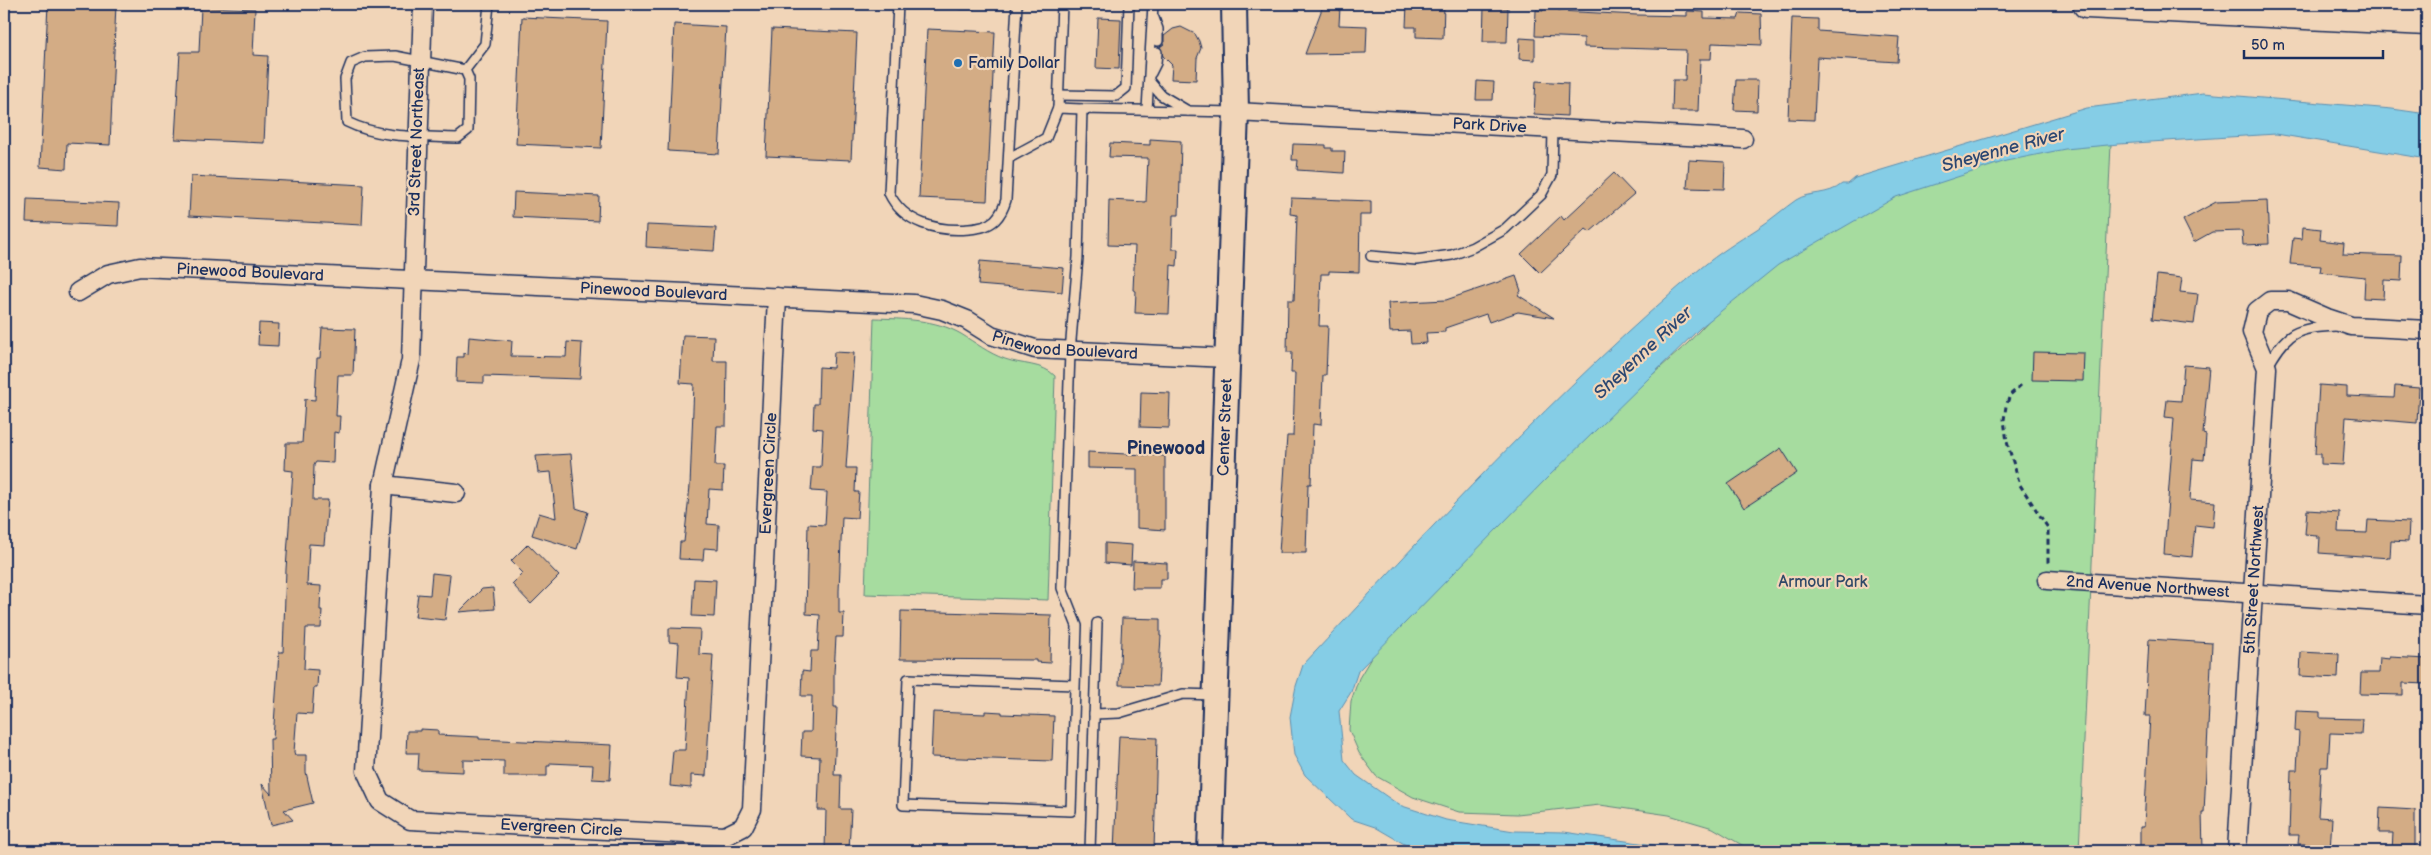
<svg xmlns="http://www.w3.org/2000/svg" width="2431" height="855" viewBox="0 0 2431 855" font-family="'Balsamiq Sans',sans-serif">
<rect width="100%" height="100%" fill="#f1d5b8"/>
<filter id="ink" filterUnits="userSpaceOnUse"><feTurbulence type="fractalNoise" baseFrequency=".02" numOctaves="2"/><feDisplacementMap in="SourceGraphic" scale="10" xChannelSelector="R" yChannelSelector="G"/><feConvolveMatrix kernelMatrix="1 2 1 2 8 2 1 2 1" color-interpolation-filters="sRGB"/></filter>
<g filter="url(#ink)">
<g fill="#a6dc9f" stroke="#60867e">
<path d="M2111 144 2079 851H1752L1713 828 1669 815 1600 805 1517 814 1459 812 1413 797 1376 776 1359 753 1349 730 1351 701 1359 678 1374 653 1536 478 1688 343 1737 290 1894 187 2047 148Z"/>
<path d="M874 318C903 319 935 319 961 334 976 343 988 353 1005 359 1021 365 1043 363 1055 376L1048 600 865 594Z"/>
</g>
<path fill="#85cde6" stroke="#5b8eb0" d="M2203 93 2392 109 2427 114V159L2276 134 2119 144 2065 149 2006 161 1896 197 1778 265 1700 328 1547 478 1358 671 1351 692 1339 711 1344 760 1356 775 1399 805 1446 820 1489 827 1514 831 1564 832 1674 848 1682 851H1438L1406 845 1375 827 1351 819 1305 775 1294 755 1290 717 1296 686 1303 665C1431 528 1557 389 1701 268 1719 253 1737 242 1757 229 1771 220 1783 209 1796 200 1810 191 1828 196 1842 184H1848L1855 178 2087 108Z"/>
<g fill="#d3ac85" stroke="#1b2f5e">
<path d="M48 4H116L110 145 67 143 66 169 40 167Z"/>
<path d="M1407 4H1444L1443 38 1416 37V27H1406Z"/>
<path d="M1543 4 1560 5 1559 11 1637 15 1687 16V11L1704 12V18L1738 19 1740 13 1761 14 1762 45 1712 43 1711 59H1700L1698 111H1672L1673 80H1685L1686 50 1584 47V38L1535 36 1536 10 1543 11Z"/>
<path d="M1323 6 1340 7 1339 25 1367 26 1366 53 1305 54Z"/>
<path d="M201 7 255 9 253 55 268 56 264 143 175 139 180 52H199Z"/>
<path d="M1484 7 1508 8 1507 42H1483Z"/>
<path d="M522 17 607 21 601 148 516 144Z"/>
<path d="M1098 18 1121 19 1119 69 1096 68Z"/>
<path d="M1792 18 1818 19V31L1899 37 1897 62 1817 57 1814 120 1788 119Z"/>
<path d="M674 24 726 27 719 154 668 151Z"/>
<path d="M1181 27 1195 34 1199 41 1201 48 1197 58 1196 80 1171 79 1172 65 1163 56 1160 47 1164 44V36L1173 29Z"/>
<path d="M772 29 857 33 851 160 766 156Z"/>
<path d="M927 29 995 32 987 201 919 198Z"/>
<path d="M1520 38 1535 39V60L1519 59Z"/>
<path d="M1736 80H1758L1757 111 1734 110Z"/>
<path d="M1477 81 1494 82 1493 100H1476Z"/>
<path d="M1536 81 1568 83 1567 116 1534 114Z"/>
<path d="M1150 139 1181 141 1179 215H1173L1172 249H1178L1177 266 1171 265 1169 314 1135 313 1136 291 1133 290 1135 246 1108 245 1109 200 1146 202 1148 158 1109 157 1110 143 1150 145Z"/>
<path d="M1293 144 1326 145V148H1332V151H1345L1344 173 1297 170 1298 160H1292Z"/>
<path d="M1689 160 1725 162 1724 189 1687 188Z"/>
<path d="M1614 173 1634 194 1590 232 1586 229 1540 273 1521 254 1561 216 1564 220Z"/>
<path d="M191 176 364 185 362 225 189 216Z"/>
<path d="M514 192 599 196 598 221 513 217Z"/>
<path d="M1291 198 1371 201V215H1360L1359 272 1329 271V274H1321L1319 326H1328L1326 375H1323L1321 425 1313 424 1311 484H1308L1306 553H1279L1287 436H1293L1295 373H1291L1292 352H1287L1288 300H1294L1297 215 1290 214Z"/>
<path d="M27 199 119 203 118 226 26 222Z"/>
<path d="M2267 200 2269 244 2243 245 2242 231 2212 232 2194 242 2183 220 2216 202Z"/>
<path d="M647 225 716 228 714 251 646 247Z"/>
<path d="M2303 227 2321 229 2320 240 2344 243 2343 254 2402 256 2401 281 2384 280 2383 299 2364 298 2365 277 2320 272 2321 266 2290 264 2293 238 2302 239Z"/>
<path d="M980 261 1064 268 1062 292 978 285Z"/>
<path d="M2157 275 2182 278 2180 292 2198 294 2194 324 2152 319Z"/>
<path d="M1516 276 1521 291 1518 295 1554 318 1518 312 1489 322 1486 314 1445 328V332L1426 333 1427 343 1411 344 1410 331 1390 332 1388 303 1446 300Z"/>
<path d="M259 323 279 324 278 346 258 345Z"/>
<path d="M322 328 355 329 353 375H338L336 416H340L339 433 334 432 333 463 316 462 314 465 313 500H328L324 545 309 544 307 585 321 586 320 610H322L321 628H306L304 669 318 670 317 687H314L312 714 297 713 294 752 295 755H306V772L313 803 284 810 293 820 271 825 262 784 271 794 270 739H273L279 652H283L286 569 293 471 285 470 286 443H302L305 399 315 400 317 358H320Z"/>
<path d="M683 335 714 336 713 361H727L726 426H717L715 466H724L723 490 709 489 707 524 719 525 718 549 704 548 703 560 679 559 680 542H684L690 486 694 384 680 383Z"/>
<path d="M469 337 512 341 511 356 566 357 567 342 582 343 580 379 484 376V383L456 382 457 357H464V353L468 354Z"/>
<path d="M834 352 854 353 846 468H856L855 492H859L857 518 842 517 839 591V613H844L843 637H836L834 673V707H837L834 775H841L840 809H851L849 851H825L826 810H818L820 757 801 756 802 732H811L812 696H801L802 671 810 672 811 651H818L820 615 806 614 808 524 825 525 827 492 811 491 813 467H821L823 429 813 428 814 404H818L819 367 833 368Z"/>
<path d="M2033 352 2084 353 2083 381 2032 380Z"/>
<path d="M2184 365 2209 367 2203 434 2206 435 2204 460 2193 459 2190 500 2215 502 2213 527 2195 525 2192 557 2164 554 2174 418 2165 417 2167 400 2181 401Z"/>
<path d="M2319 385 2347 387V396L2394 398 2395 386 2419 388 2417 423 2346 417 2343 465 2321 464V454H2315Z"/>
<path d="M1141 392 1170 393 1169 428 1140 427Z"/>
<path d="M1781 448 1797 473 1744 508 1728 484Z"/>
<path d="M1088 452 1165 456V530L1137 528V469L1088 468Z"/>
<path d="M571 454 576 508 588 512 577 549 532 535 539 513 556 518 551 472 538 473 536 456Z"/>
<path d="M2307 510 2339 512 2338 532 2367 533 2368 520 2409 522 2408 542 2391 541 2390 558 2319 553 2320 537H2316L2317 535 2305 534Z"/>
<path d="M1105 543 1132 545 1131 565 1105 563Z"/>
<path d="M528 544 559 576 531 604 512 584 523 573 511 561Z"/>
<path d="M1133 561 1167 563V579H1160V588H1132Z"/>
<path d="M432 573 450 575 445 620 415 617 418 594 430 595Z"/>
<path d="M694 579 716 580 714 617 692 616Z"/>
<path d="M493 588 495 609 459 612 482 589Z"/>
<path d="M901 611 1051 615 1050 663 1036 662V660L900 659Z"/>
<path d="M1122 618 1160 619V636H1161L1158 686 1119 685Z"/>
<path d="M669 628 700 629 699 654 713 655 706 776 691 775V788L670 786 673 750H685L689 678 677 677 679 643 669 642Z"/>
<path d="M2149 639 2212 643 2204 813H2202L2203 850 2140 851V827H2144L2150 716H2145Z"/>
<path d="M2301 652 2339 654 2338 678 2300 676Z"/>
<path d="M2390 657 2427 659V684L2403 683V695L2360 694 2361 673H2379L2380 658 2390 659Z"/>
<path d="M985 711 1002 712V714L1054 716 1052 761 931 757 933 712 985 714Z"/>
<path d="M2296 711 2320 712V718L2362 719 2361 734 2330 733 2328 767H2321L2318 817 2332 818 2330 851H2306V844H2298L2299 835H2289L2291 770H2297L2299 732 2295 731Z"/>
<path d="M420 729 438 730V735L479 737V739L612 745 610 780 592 779 593 765 550 763V766H547V776H504V761L463 760V772L418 770 419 753H406L407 731H420Z"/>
<path d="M1119 736 1157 738 1154 851H1114Z"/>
<path d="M2380 808 2415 810V851H2392L2393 833H2379Z"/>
</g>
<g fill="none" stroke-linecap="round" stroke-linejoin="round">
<g stroke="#1b2f5e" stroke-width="12">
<g id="lane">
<path d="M898 4 889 193C903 223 938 232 969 229 979 228 987 227 995 220 1001 214 1004 207 1006 200L1017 4"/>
<path d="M961 4H971"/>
<path d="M1154 18 1158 29V41"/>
<path d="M395 56 465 70 469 79 468 130 458 138C421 136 381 139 347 122L345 79 351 63 365 57Z"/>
<path d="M465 70 485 44 489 4"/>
<path d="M1151 73 1156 63 1157 52"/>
<path d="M1149 81 1161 95 1188 111"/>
<path d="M1059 95 1116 96 1126 88 1129 4"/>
<path d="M1058 108 1062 4"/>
<path d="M1147 110 1153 4"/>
<path d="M1009 158 1046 138 1058 108 1082 109"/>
<path d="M1371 256 1416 260 1452 255 1473 247 1505 229 1541 195 1552 175 1553 129"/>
<path d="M2267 368C2286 332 2296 328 2336 326"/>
<path d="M1075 685 908 679 903 805 1071 811 1077 626 1062 588 1070 352 1078 257 1082 109 1236 112"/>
<path d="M1094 714 1119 713 1183 694 1214 695"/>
<path d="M1090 851 1097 623"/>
</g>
</g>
<g stroke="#1b2f5e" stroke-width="21">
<g id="street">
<path id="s1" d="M423 4 411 360 383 485 366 771 380 801 410 820 725 836 743 827 752 809 777 297"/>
<path id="s2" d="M1236 112 1743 139"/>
<path id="s3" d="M78 292 108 274 140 267 914 304 942 310 967 320 991 335 1035 349 1227 358"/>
<path d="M383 485 456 493"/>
<path id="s4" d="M2047 580 2427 605"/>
<path id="s5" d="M2237 851 2267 368 2252 332 2257 311 2270 301H2288L2327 318 2351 326 2427 330"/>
</g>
</g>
<g stroke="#1b2f5e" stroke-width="28">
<g id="secondary">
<path id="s6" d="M1210 851 1236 112 1234 4"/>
</g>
</g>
<g stroke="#1b2f5e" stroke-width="31">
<path id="primary" d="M2087 4 2427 21"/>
</g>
<path stroke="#1b2f5e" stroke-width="3" stroke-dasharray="5 4" stroke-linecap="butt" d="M2021 385 2010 395 2006 406 2004 420 2007 442 2020 485 2048 528V563"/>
<use href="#lane" stroke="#f1d5b8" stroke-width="9"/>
<use href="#street" stroke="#f1d5b8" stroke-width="18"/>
<use href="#secondary" stroke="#f1d5b8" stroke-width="24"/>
<use href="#primary" stroke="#f1d5b8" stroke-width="28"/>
</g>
</g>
<circle fill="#1f6fb2" stroke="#f1d5b8" stroke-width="2" cx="958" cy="63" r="5"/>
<g text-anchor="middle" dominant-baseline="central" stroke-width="4.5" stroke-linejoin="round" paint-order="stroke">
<g font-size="16" fill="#1b2f5e" stroke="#f1d5b8" text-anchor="start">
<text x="968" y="63">Family Dollar</text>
</g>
<g font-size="16" fill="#1b2f5e" stroke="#f1d5b8">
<text stroke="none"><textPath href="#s2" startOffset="254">Park Drive</textPath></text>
<text transform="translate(417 142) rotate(-88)">3rd Street Northeast</text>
<text stroke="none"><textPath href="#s3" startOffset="178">Pinewood Boulevard</textPath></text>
<text stroke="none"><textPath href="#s3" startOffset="582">Pinewood Boulevard</textPath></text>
<text stroke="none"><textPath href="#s3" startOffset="1002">Pinewood Boulevard</textPath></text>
<text stroke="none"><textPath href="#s6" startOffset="424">Center Street</textPath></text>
<text stroke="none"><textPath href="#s1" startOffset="1531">Evergreen Circle</textPath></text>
<text stroke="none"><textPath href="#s5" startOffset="272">5th Street Northwest</textPath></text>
<text stroke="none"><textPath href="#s4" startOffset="101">2nd Avenue Northwest</textPath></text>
<text stroke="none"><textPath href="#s1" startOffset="991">Evergreen Circle</textPath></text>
</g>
<g font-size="16" fill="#304968" stroke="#f1d5b8">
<text x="1823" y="582">Armour Park</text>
</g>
<g font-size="18" font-style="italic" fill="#2b4772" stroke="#f1d5b8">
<text transform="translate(2003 150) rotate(-15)">Sheyenne River</text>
<text transform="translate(1643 353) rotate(-43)">Sheyenne River</text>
</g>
<g font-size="18" font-weight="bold" fill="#1b2f5e" stroke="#f1d5b8">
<text x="1166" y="448">Pinewood</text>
</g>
</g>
<rect width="2431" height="855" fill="none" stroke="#f1d5b8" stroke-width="20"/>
<rect x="10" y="10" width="2411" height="835" fill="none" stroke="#1b2f5e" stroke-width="2" filter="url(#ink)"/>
<path d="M2244 50v8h139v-8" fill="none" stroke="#1b2f5e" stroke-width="2.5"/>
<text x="2251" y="50" font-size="15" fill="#1b2f5e" stroke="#f1d5b8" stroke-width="4" paint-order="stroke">50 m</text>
</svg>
